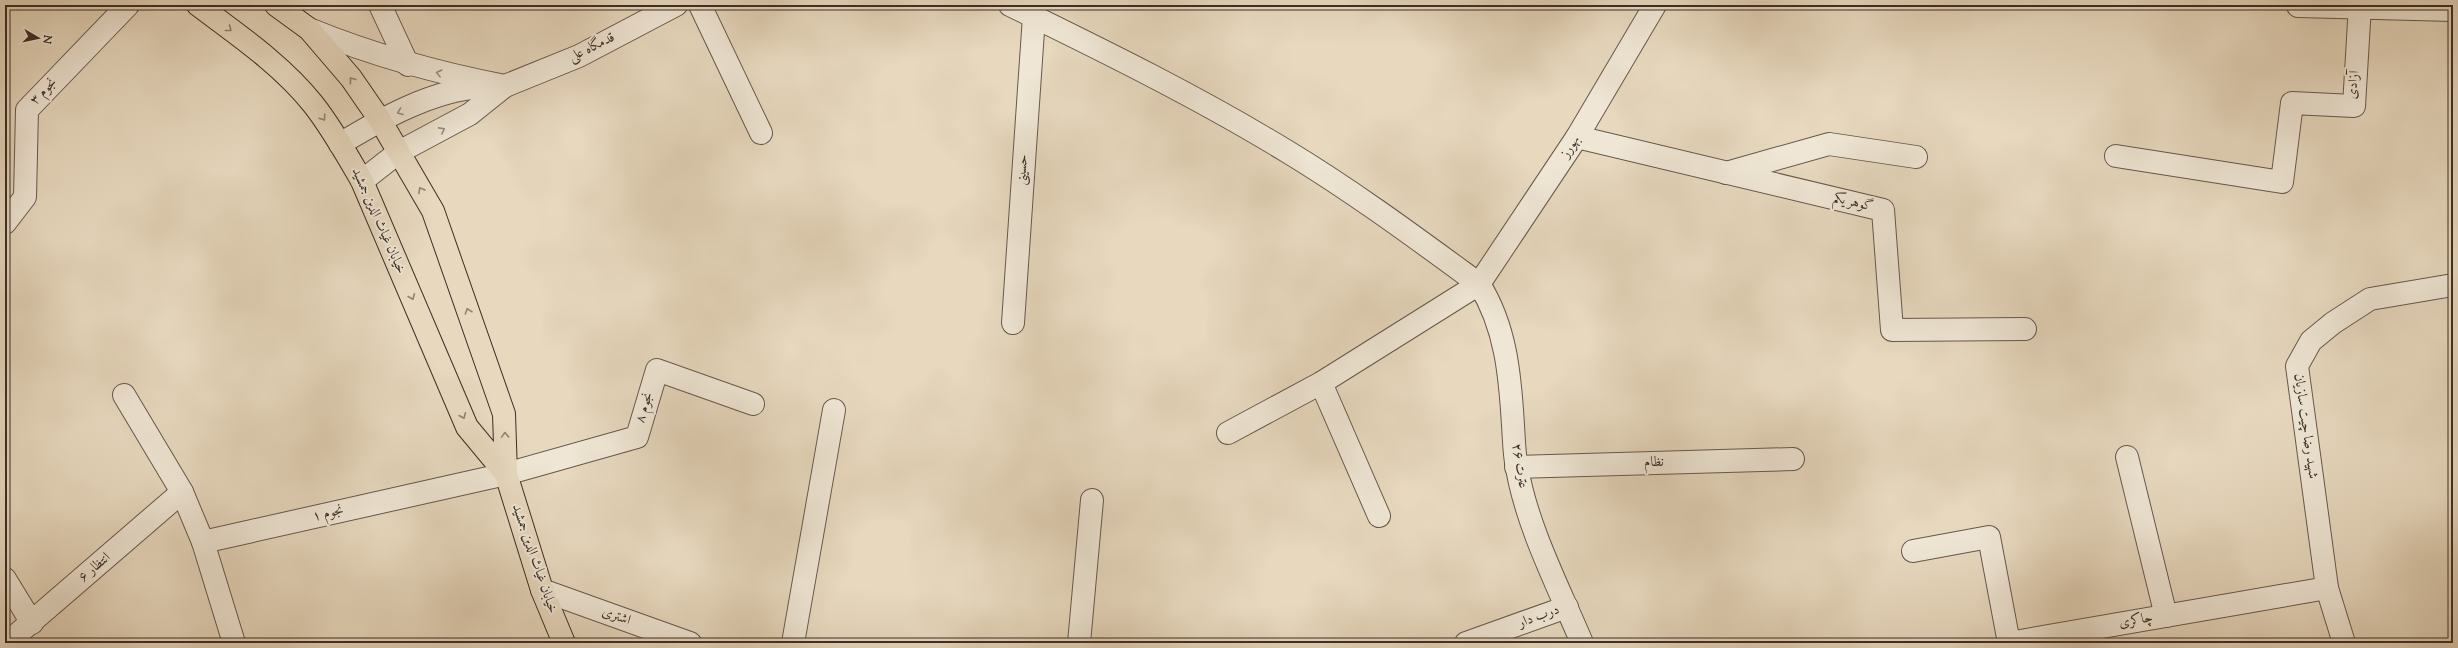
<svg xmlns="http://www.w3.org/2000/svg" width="2458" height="648" viewBox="0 0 2458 648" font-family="'Sorts Mill Goudy',Amiri,serif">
<rect width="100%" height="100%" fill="#e7d8be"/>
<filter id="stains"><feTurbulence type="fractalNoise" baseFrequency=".005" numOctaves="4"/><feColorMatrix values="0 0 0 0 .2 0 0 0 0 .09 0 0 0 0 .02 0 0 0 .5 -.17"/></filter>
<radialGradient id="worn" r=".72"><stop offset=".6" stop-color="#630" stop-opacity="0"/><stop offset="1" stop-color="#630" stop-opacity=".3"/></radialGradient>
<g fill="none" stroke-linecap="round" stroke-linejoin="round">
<g stroke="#67584c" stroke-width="24">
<g id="minor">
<path d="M380 5 408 65"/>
<path d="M700 5 761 133"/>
<path d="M1010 5C1104 51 1198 97 1288 152 1354 192 1416 238 1479 284 1506 327 1510 375 1513 425 1514 439 1514 454 1517 468 1527 527 1559 588 1582 643"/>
<path d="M2298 6 2453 10"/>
<path d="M309 29C373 55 437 73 505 86"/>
<path d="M1577 137 1883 210 1892 330 2025 329"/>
<path d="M340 144C381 119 433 90 481 87"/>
<path d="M2116 156 2282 182 2292 103 2354 106 2360 5"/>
<path d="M1726 173 1829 144 1916 157"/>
<path d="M362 181 399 152 470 114 505 86 579 56 676 5"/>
<path d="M5 223 25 197 27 110 128 5"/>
<path d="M1013 323 1034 16"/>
<path d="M1321 383 1379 516"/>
<path d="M124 395 182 492 203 542 506 474 637 437 657 370 753 404"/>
<path d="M1228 433 1321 383 1479 284 1577 137 1655 5"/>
<path d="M2127 457 2166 616"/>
<path d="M1516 467 1793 459"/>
<path d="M203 542 234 643"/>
<path d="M1913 551 1989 537 2009 643 2327 588"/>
<path d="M5 579 32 623"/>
<path d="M542 590 690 643"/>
<path d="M7 643 182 492"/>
<path d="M793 643 834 410"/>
<path d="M1079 643 1092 500"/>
<path d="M1466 643 1567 607"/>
<path d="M2344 643 2327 588 2297 366 2311 341 2333 323 2370 299 2453 285"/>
</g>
</g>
<g stroke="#3c2e26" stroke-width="24">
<g id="major">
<path d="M198 5C238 35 282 65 313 104 332 128 347 155 362 181L467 427 506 474"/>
<path d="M276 5 309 29 351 78 380 120 433 211 504 414 506 474 542 590 564 643"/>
</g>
</g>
<use href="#minor" stroke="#efe6d5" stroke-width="22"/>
<use href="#major" stroke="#e7d8be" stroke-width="22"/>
</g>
<defs><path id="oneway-chevron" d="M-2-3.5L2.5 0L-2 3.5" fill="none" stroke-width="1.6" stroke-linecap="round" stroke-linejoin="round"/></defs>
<g stroke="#928372">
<use href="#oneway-chevron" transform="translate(229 29) rotate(38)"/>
<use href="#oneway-chevron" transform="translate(352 80) rotate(-127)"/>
<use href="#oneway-chevron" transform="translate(323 118) rotate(56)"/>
<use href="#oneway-chevron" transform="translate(421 190) rotate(-120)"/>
<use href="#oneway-chevron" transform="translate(412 297) rotate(67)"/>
<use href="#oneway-chevron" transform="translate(468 311) rotate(-109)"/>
<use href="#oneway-chevron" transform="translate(463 416) rotate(67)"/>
<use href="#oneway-chevron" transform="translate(505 435) rotate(-92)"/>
</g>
<g stroke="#968a7e">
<use href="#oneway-chevron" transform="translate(439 73) rotate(-166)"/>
<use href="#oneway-chevron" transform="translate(400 112) rotate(159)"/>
<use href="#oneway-chevron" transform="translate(442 130) rotate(-28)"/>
</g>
<g text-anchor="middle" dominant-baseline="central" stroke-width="4" stroke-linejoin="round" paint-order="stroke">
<g font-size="14" fill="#3c2e26" stroke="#efe6d5">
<text transform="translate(592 48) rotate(-26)">قدمگاه علی</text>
<text transform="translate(2354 85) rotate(-84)">آزادی</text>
<text transform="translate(44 92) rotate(-46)">نجوم ۳</text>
<text transform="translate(1571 147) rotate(-57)">بهورز</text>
<text transform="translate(1023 170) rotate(-86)">حسینی</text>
<text transform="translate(1853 203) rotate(13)">گوهر یکم</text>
<text transform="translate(378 221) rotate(66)">خیابان غیاث الدین جمشید</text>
<text transform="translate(645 408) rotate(-73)">نجوم ۸</text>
<text transform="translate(2305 426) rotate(82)">شهید رضا چیت سازیان</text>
<text transform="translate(1654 463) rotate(-1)">نظام</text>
<text transform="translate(1519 466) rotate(81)">عترت ۲۶</text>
<text transform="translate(328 514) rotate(-13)">نجوم ۱</text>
<text transform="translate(534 559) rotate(71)">خیابان غیاث الدین جمشید</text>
<text transform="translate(95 568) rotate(-41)">انتظار ۶</text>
<text transform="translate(616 617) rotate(20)">اشتری</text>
<text transform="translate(1539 617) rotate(-20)">درب دار</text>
<text transform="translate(2136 621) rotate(-10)">چاکری</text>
</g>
</g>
<rect width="2458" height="648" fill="none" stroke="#e7d8be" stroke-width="20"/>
<rect x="6" y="6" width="2446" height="636" fill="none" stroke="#3c2e26" stroke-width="2"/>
<rect x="10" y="10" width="2438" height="628" fill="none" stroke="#3c2e26"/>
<g transform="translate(38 38) rotate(99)" stroke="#efe6d5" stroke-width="3" paint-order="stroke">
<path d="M0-3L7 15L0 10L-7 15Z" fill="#3c2e26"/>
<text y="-6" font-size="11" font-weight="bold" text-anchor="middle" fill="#3c2e26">N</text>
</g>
<rect width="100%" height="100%" filter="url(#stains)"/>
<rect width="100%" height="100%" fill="url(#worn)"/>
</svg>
